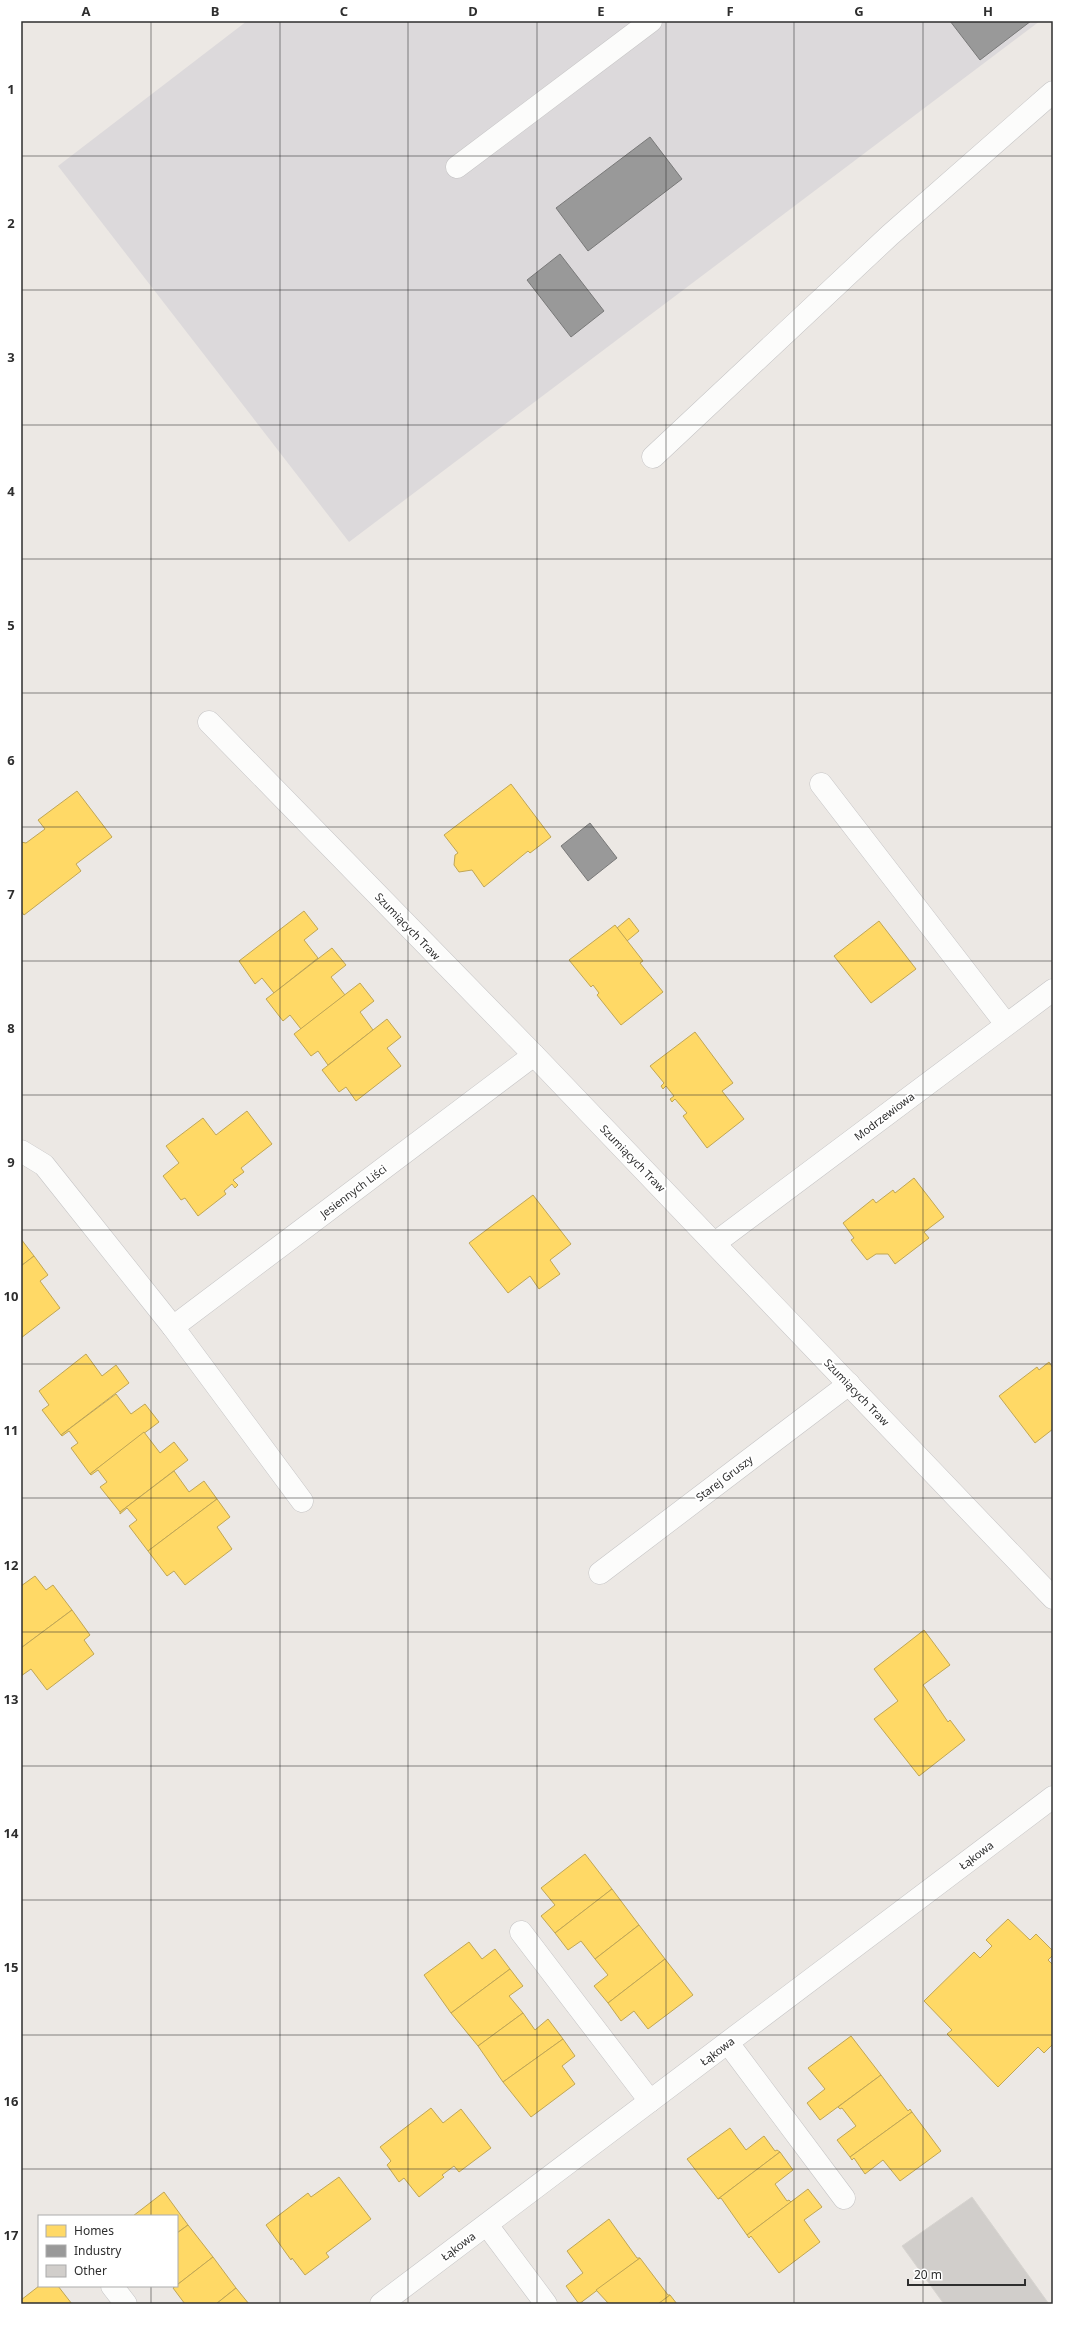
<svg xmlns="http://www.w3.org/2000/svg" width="1074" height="2325" viewBox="0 0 1074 2325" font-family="'Noto Sans',sans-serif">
<rect width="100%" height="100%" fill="#ece8e4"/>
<path fill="#dcd9db" d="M247 21H1040L349 542 58 166Z"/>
<g fill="#ffd966" stroke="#c0a655">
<path d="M511 784 551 837 530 853 528 851 484 887 472 870 459 872 454 865 455 855 458 853 444 835Z"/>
<path d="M77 791 112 837 76 864 81 871 24 915 21 911V842L26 843 45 829 38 820Z"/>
<path d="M304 911 318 929 304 940 318 958 274 993 262 978 255 984 239 961Z"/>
<path d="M629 918 639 931 627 941 617 928Z"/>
<path d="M879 921 916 969 871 1003 834 956Z"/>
<path d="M615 925 643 961 640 963 663 992 621 1025 597 995 599 993 593 985 591 987 569 960Z"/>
<path d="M332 948 346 965 331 977 345 995 301 1029 290 1015 283 1021 266 999Z"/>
<path d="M360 983 374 1001 360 1012 373 1030 328 1065 318 1051 311 1056 294 1034Z"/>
<path d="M387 1019 401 1037 387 1048 401 1066 356 1101 346 1087 339 1092 322 1070Z"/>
<path d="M695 1032 733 1083 722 1091 744 1119 707 1148 683 1116 687 1113 675 1099 672 1102 670 1099 674 1096 666 1086 663 1089 661 1086 664 1083 650 1066Z"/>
<path d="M247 1111 272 1144 241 1168 244 1172 233 1180 238 1185 235 1188 232 1184 224 1191 226 1194 198 1216 185 1198 181 1200 163 1176 179 1163 166 1146 203 1118 216 1135Z"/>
<path d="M914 1178 944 1217 924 1232 929 1238 895 1264 888 1254H876L867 1260 851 1240 854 1238 843 1223 873 1199 876 1203 893 1190 895 1193Z"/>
<path d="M533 1195 571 1244 550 1260 560 1274 539 1289 530 1276 508 1293 469 1243Z"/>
<path d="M21 1239 34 1256 21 1266Z"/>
<path d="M34 1256 48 1275 40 1281 60 1308 21 1338V1266Z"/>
<path d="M86 1354 102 1376 116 1365 129 1383 61 1435 42 1410 49 1405 39 1391Z"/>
<path d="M1049 1362 1053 1368V1429L1035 1443 999 1396 1037 1367 1039 1370Z"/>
<path d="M116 1394 131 1414 145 1404 159 1422 90 1474 71 1448 78 1443 69 1431 62 1436 61 1435Z"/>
<path d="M144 1432 160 1453 174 1442 188 1460 120 1512 100 1487 107 1482 98 1470 91 1475 90 1474Z"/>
<path d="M174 1471 189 1492 204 1481 217 1499 148 1551 129 1526 137 1520 127 1508 120 1514V1512Z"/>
<path d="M217 1499 230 1517 217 1527 232 1549 185 1585 174 1571 167 1576 148 1551Z"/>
<path d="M35 1576 46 1590 53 1585 72 1610 21 1648V1586Z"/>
<path d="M72 1610 90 1635 84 1640 94 1654 47 1690 31 1669 21 1676V1648Z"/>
<path d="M924 1630 950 1665 923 1685 948 1722 950 1720 965 1740 919 1776 874 1719 898 1701 874 1669Z"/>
<path d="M585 1854 612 1889 555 1933 541 1916 555 1905 541 1888Z"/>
<path d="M612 1889 639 1925 595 1959 581 1941 568 1950 555 1933Z"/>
<path d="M1008 1919 1030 1940 1036 1934 1053 1951V1955L1048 1960 1053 1965V2044L1044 2053 1038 2047 998 2087 947 2034 952 2030 924 2001 974 1952 980 1958 992 1946 986 1940Z"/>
<path d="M639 1925 665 1959 608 2003 594 1986 608 1975 595 1959Z"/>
<path d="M469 1942 482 1959 495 1949 510 1969 451 2013 424 1975Z"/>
<path d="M665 1959 693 1995 648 2029 634 2011 621 2021 608 2003Z"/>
<path d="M510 1969 523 1986 509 1996 523 2013 478 2046 451 2013Z"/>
<path d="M523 2013 535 2030 548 2019 563 2039 503 2082 478 2046Z"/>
<path d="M851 2036 881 2075 820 2120 807 2103 825 2089 808 2068Z"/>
<path d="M563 2039 575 2056 562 2066 575 2084 531 2117 503 2082Z"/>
<path d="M881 2075 908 2111 910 2109 912 2112 850 2157 837 2140 856 2126 842 2108 840 2109 838 2107Z"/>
<path d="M431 2108 443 2123 461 2109 491 2148 459 2172 454 2166 442 2175 444 2177 419 2197 404 2178 399 2182 387 2165 391 2161 380 2147Z"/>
<path d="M912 2112 941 2151 900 2181 883 2160 865 2174 854 2158 852 2160 850 2157Z"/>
<path d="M730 2128 746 2150 764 2136 775 2151 777 2150 780 2152 718 2199 687 2159Z"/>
<path d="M780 2152 793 2170 775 2184 787 2201 789 2200 791 2202 747 2235 721 2198 718 2199Z"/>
<path d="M339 2177 371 2219 326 2253 329 2257 305 2275 292 2258 291 2260 266 2225 308 2193 311 2197Z"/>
<path d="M808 2189 822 2207 804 2220 820 2242 779 2273 751 2236 749 2238 747 2235Z"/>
<path d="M164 2192 188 2225 177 2233V2216H133Z"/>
<path d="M609 2219 637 2258H640L579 2304 566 2286 583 2273 567 2251Z"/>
<path d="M188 2225 213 2257 177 2285V2233Z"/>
<path d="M213 2257 236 2288 216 2304H185L173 2288Z"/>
<path d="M640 2258 668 2295H670L658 2304H609L596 2290Z"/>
<path d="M39 2286H58L72 2304H21V2300Z"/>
<path d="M236 2288 249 2304H216Z"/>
<path d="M670 2295 677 2304H658Z"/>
</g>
<g fill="#999" stroke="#797979">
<path d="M950 21H1031L980 60Z"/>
<path d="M650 137 682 179 588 251 556 208Z"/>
<path d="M560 254 604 311 571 337 527 280Z"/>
<path d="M590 823 617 858 588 881 561 846Z"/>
</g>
<path fill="#d1cecb" stroke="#d7d4d0" d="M972 2197 1049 2304H944L902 2246Z"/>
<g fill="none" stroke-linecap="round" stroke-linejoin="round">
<g stroke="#c5c4c5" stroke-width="23">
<g id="minor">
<path d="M457 167 651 21"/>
<path d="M653 457 890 235 1053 92"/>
<path d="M209 722 534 1055 1053 1598"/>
<path d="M821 784 1006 1024"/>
<path d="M21 1151 44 1165 173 1327 302 1501"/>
<path d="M715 1243 1053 990"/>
<path d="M173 1327 534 1055"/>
<path d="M600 1573 849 1384"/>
<path d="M521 1932 650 2101"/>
<path d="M728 2043 844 2198"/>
<path d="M487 2225 546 2304"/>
<path d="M112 2286 126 2304"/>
<path d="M381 2304 1053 1797"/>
</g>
</g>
<use href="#minor" stroke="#fcfcfb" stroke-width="22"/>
</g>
<path fill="none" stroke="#2e2e2e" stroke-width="1" stroke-opacity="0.55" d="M151 21V2216M280 21V2304M408 21V2304M537 21V2304M666 21V2304M794 21V2304M923 21V2304M21 156H1053M21 290H1053M21 425H1053M21 559H1053M21 693H1053M21 827H1053M21 961H1053M21 1095H1053M21 1230H1053M21 1364H1053M21 1498H1053M21 1632H1053M21 1766H1053M21 1900H1053M21 2035H1053M21 2169H1053M151 2286V2304"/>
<g text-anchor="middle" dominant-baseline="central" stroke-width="4" stroke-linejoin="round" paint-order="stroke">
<g font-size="11" fill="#2e2e2e" stroke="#fff">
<text transform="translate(408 926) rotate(46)">Szumiących Traw</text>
<text transform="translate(884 1116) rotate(-37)">Modrzewiowa</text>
<text transform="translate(633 1158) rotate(46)">Szumiących Traw</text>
<text transform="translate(353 1191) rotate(-37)">Jesiennych Liści</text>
<text transform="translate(857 1392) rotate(46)">Szumiących Traw</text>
<text transform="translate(724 1478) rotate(-37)">Starej Gruszy</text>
<text transform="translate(976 1855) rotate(-37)">Łąkowa</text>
<text transform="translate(717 2051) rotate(-37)">Łąkowa</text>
<text transform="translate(458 2246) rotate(-37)">Łąkowa</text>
</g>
</g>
<rect width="1074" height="2325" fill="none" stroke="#ffffff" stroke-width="44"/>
<rect x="38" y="2215" width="140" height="72" fill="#ffffff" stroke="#ababab"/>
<rect x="46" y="2225" width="20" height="12" fill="#ffd966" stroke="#ababab"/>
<text x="74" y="2235" font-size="12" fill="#2e2e2e">Homes</text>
<rect x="46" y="2245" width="20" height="12" fill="#999999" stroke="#ababab"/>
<text x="74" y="2255" font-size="12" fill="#2e2e2e">Industry</text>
<rect x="46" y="2265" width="20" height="12" fill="#d1cecb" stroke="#ababab"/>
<text x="74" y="2275" font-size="12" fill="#2e2e2e">Other</text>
<path d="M908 2279v6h117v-6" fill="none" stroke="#2e2e2e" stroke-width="2"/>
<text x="914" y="2279" font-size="12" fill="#2e2e2e" stroke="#ffffff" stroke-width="3" paint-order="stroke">20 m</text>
<rect x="22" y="22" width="1030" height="2281" fill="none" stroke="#2e2e2e" stroke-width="1.5"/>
<g font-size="13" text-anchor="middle" font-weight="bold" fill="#2e2e2e">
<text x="86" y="16">A</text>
<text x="215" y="16">B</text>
<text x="344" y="16">C</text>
<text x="473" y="16">D</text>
<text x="601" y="16">E</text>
<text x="730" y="16">F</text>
<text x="859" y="16">G</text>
<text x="988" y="16">H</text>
<text x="11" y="94">1</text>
<text x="11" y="228">2</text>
<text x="11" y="362">3</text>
<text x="11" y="496">4</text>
<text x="11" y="630">5</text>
<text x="11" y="765">6</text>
<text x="11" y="899">7</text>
<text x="11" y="1033">8</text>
<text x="11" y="1167">9</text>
<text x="11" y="1301">10</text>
<text x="11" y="1435">11</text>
<text x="11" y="1570">12</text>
<text x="11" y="1704">13</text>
<text x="11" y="1838">14</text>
<text x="11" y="1972">15</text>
<text x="11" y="2106">16</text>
<text x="11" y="2240">17</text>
</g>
</svg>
